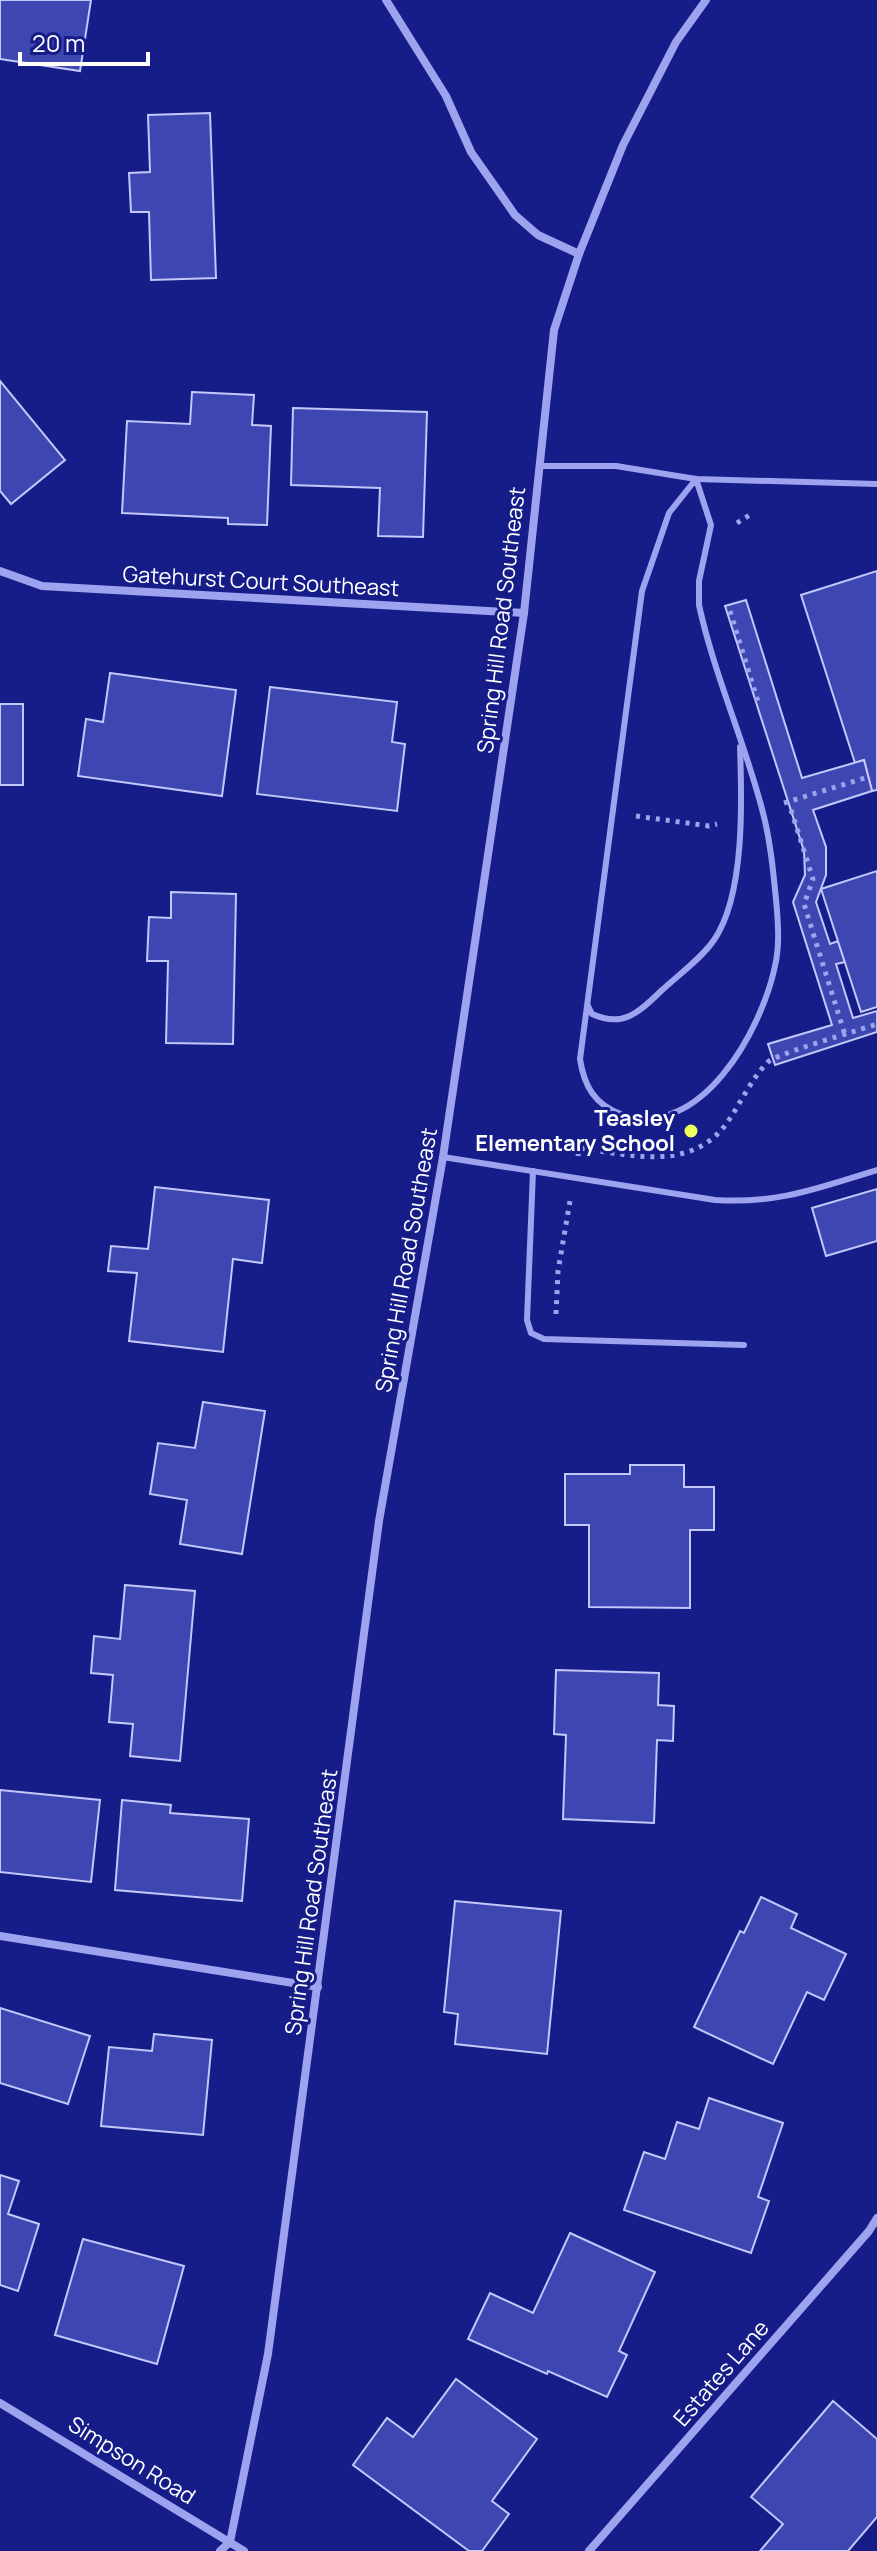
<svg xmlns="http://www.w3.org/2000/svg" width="877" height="2551" viewBox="0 0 877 2551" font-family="Manrope,sans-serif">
<rect width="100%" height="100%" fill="#161d88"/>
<g fill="#3e46b2" stroke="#c3c7fa" stroke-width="2">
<path d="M0 0H91L80 71 0 59Z"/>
<path d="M210 113 216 278 151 280 149 212H131L129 173 150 172 148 115Z"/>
<path d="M0 381 65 460 11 504 0 491Z"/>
<path d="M192 392 254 395 252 425 271 426 267 525 228 524V518L122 513 127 421 190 424Z"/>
<path d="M293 408 427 412 423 537 378 536 380 488 291 485Z"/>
<path d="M877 571V790L872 791 864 760 855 763 801 595Z"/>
<path d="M746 600 802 778 864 760 872 791 813 810 826 847V875L816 902 830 944 838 941 845 962 836 964 853 1018 877 1011V1032L775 1065 768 1044 832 1025 793 902 805 875 804 851 725 606Z"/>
<path d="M110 673 236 690 222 796 78 776 86 719 103 722Z"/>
<path d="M270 687 397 702 392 742 405 744 397 811 257 794Z"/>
<rect x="0" y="704" width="23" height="81"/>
<path d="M877 871V1007L861 1012 821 889Z"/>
<path d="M171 892 236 894 233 1044 166 1043 168 961H147L149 917 171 918Z"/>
<path d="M155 1187 269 1200 262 1263 233 1259 223 1352 129 1341 137 1273 108 1271 111 1246 148 1249Z"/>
<path d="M877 1189V1241L826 1256 812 1208Z"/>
<path d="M203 1402 265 1411 242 1554 180 1544 187 1500 150 1494 158 1443 195 1448Z"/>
<path d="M630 1465H684V1487H714V1530H690V1608L589 1607V1525H565V1474H630Z"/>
<path d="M125 1585 195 1591 180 1761 130 1756 133 1724 109 1722 113 1675 91 1673 94 1636 120 1639Z"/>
<path d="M556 1670 659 1673 658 1705 674 1706 673 1741 657 1740 654 1823 563 1819 566 1735 554 1734Z"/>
<path d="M0 1790 100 1800 91 1882 0 1872Z"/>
<path d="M122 1800 171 1805 170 1813 249 1819 242 1901 115 1890Z"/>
<path d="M761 1897 797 1914 791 1928 846 1954 824 2000 807 1992 773 2064 694 2027 740 1931 744 1933Z"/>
<path d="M455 1901 561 1911 547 2054 455 2044 458 2014 444 2012Z"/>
<path d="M0 2008 90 2036 68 2104 0 2083Z"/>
<path d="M154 2034 212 2040 203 2135 101 2126 109 2047 152 2051Z"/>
<path d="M709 2098 783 2123 758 2197 769 2201 751 2253 624 2210 644 2152 665 2159 677 2122 699 2129Z"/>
<path d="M0 2175 19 2181 8 2214 39 2224 18 2291 0 2285Z"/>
<path d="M570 2233 655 2272 619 2351 627 2355 607 2397 548 2371 547 2374 468 2339 490 2293 533 2313Z"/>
<path d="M83 2239 184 2266 157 2364 55 2335Z"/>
<path d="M456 2379 537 2439 492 2501 509 2514 482 2551H469L353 2465 387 2418 413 2437Z"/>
<path d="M833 2401 877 2439V2517L848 2551H760L783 2524 751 2497Z"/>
</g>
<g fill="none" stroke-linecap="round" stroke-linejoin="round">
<g stroke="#9da3ee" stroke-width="5" stroke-dasharray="4 6" stroke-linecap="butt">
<path d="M737 523 753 513"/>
<path d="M730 611 759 705"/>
<path d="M784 803 868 777"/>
<path d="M791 810 813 879 804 904 845 1035"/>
<path d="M636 816 709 826 717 824"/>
<path d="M578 1156 579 1148C627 1154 686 1172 723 1128 739 1108 749 1081 768 1062 776 1054 860 1030 877 1024"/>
<path d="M556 1314 558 1271 570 1201"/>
</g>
<g stroke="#9da3ee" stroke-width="6">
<path d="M539 466H616L696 479 877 484"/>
<path d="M696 479 711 525 699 581V605C714 674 744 740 762 809 770 838 773 869 776 899 778 921 780 945 775 966 762 1029 701 1142 621 1114 595 1105 584 1086 580 1059L642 591 669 513Z"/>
<path d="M588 1006 592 1014C623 1028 638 1013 661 991 678 975 701 959 714 940 745 895 742 800 740 747"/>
<path d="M443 1157 715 1200C779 1204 817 1188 877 1170"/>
<path d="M533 1171 527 1320 531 1333 544 1339 744 1345"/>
</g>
<g stroke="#9da3ee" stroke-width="8">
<path d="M386 0 446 96 471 152 515 215 538 235 579 254"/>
<path d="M0 571 42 586 524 613"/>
<path d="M0 1936 318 1987"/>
<path d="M0 2403 244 2551"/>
<path d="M220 2551 230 2542 268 2354 379 1521 443 1157 524 613 554 330 579 254 623 145 676 42 706 0"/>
<path d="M589 2551 869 2231 877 2218"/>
</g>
</g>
<circle fill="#f0ff5a" stroke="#161d88" stroke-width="3" cx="691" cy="1131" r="8"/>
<g text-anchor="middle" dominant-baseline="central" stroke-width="6" stroke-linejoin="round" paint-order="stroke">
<g font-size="22" fill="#fff" stroke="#161d88">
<text transform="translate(261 581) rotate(3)">Gatehurst Court Southeast</text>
<text transform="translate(501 620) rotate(-83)">Spring Hill Road Southeast</text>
<text transform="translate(406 1260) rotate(-80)">Spring Hill Road Southeast</text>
<text transform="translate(311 1902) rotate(-82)">Spring Hill Road Southeast</text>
<text transform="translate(721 2373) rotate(-49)">Estates Lane</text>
<text transform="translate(132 2460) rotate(32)">Simpson Road</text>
</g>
<g font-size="22" font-weight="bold" fill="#fff" stroke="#161d88" text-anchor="end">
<text x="675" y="1118">Teasley<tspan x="675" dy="25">Elementary School</tspan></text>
</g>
</g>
<path d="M20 52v12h128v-12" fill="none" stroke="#ffffff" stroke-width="4"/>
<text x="32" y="52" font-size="24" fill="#ffffff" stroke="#161d88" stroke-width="6" paint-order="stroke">20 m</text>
</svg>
